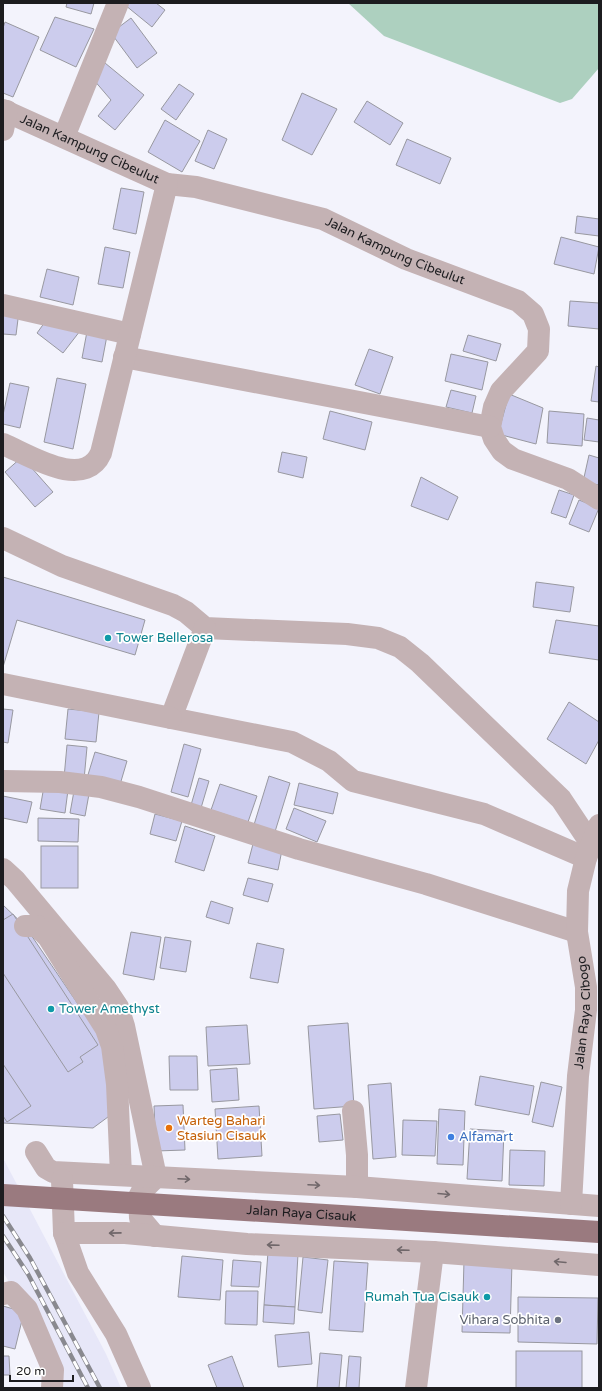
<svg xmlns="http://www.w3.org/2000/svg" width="602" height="1391" viewBox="0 0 602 1391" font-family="'Varela Round',sans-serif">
<rect width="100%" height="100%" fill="#f3f3fc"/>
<path fill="#e7e7f8" d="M3 1158 106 1354 121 1388H59L26 1310 3 1272Z"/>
<path fill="#add0bf" d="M348 3H599V68L572 99 560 103 384 36Z"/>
<g fill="#cccced" stroke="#9898a0">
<path d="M67 3H94L91 14 66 7Z"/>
<path d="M127 3H156L165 10 152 27 125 5Z"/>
<path d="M55 17 94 29 76 67 40 50Z"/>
<path d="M131 18 157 53 137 68 111 33Z"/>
<path d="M5 22 39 37 13 97 3 93V28Z"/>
<path d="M105 63 144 95 115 130 98 116 111 100 93 79Z"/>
<path d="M179 84 194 94 176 120 161 109Z"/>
<path d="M302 93 337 109 312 155 282 140Z"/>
<path d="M367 101 403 123 390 145 354 122Z"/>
<path d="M165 120 200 141 182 172 148 152Z"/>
<path d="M208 130 227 139 214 169 195 161Z"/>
<path d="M407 139 451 158 440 184 396 165Z"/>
<path d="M121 188 144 192 136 234 113 229Z"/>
<path d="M577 216 599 219V236L575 233Z"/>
<path d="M561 237 599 247 594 274 554 264Z"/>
<path d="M105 247 130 252 123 288 98 284Z"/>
<path d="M47 269 79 277 73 305 40 297Z"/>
<path d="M570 301 599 303V329L568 326Z"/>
<path d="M3 310 19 311 16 335 3 334Z"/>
<path d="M53 311 80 331 63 353 37 333Z"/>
<path d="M89 321 109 325 102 362 82 358Z"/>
<path d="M468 335 501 344 496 361 463 351Z"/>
<path d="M369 349 393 357 380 394 355 385Z"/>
<path d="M451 354 488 362 482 390 445 381Z"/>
<path d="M596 366 599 367V402L591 401Z"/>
<path d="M57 378 86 384 73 449 44 442Z"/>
<path d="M10 383 29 387 20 428 3 424V415Z"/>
<path d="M451 390 476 396 472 413 446 407Z"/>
<path d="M509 394 543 408 536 444 498 434Z"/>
<path d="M330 411 372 422 365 450 323 439Z"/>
<path d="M549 411 584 414 582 446 547 443Z"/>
<path d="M587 418 599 420V442L584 440Z"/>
<path d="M282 452 307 457 303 478 278 472Z"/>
<path d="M589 455 599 458V485L583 482Z"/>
<path d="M22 457 53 492 35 507 5 472Z"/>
<path d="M421 477 458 497 448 520 411 506Z"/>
<path d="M559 490 574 495 566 518 551 513Z"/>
<path d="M579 500 599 508 589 532 569 524Z"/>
<path d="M3 577 145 620 135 655 17 620 3 667Z"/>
<path d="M536 582 574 587 570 612 533 607Z"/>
<path d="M556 620 599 626V660L549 653Z"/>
<path d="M569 702 599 722V740L586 764 547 739Z"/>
<path d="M3 709 13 710 8 743 3 742Z"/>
<path d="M68 709 99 712 96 742 65 739Z"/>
<path d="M184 744 201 749 188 797 171 792Z"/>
<path d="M67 745 87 747 84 780 64 778Z"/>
<path d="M95 752 127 761 119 788 87 778Z"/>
<path d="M269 776 290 783 274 835 253 828Z"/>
<path d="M199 778 209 781 201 808 191 805Z"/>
<path d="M299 783 338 793 333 814 294 805Z"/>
<path d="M220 784 257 796 248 822 211 810Z"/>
<path d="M44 786 68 790 65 813 40 809Z"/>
<path d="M74 791 89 794 85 816 70 813Z"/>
<path d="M3 796 32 802 27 823 3 818Z"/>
<path d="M294 808 326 821 317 842 286 829Z"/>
<path d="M155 814 182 821 176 841 150 834Z"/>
<path d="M38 818 79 819 78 842 38 841Z"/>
<path d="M185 826 215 836 204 871 175 862Z"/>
<path d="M253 844 282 850 278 870 248 863Z"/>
<rect x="41" y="846" width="37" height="42"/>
<path d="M248 878 273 884 268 902 243 895Z"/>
<path d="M211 901 233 908 229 924 206 917Z"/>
<path d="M3 905 25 926 103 1041 112 1114 93 1128 3 1123Z"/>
<path d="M13 914 98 1045 80 1057 83 1062 68 1072 3 973V920Z"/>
<path d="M131 932 161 937 154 980 123 974Z"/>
<path d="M165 937 191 941 186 972 160 968Z"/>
<path d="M257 943 284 949 278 983 250 978Z"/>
<path d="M348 1023 354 1106 314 1109 308 1026Z"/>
<path d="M247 1025 250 1064 208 1066 206 1027Z"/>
<path d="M169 1056H197L198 1090H170Z"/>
<path d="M3 1064 31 1106 7 1122 3 1116Z"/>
<path d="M237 1068 239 1100 212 1102 210 1070Z"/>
<path d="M480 1076 534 1086 529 1115 475 1105Z"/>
<path d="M541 1082 562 1087 553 1127 532 1122Z"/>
<path d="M391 1083 396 1157 373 1159 368 1085Z"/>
<path d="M183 1105 185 1150 156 1151 154 1106Z"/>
<path d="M259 1106 262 1156 218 1159 215 1109Z"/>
<path d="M439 1109 465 1111 463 1165 437 1164Z"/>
<path d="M340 1114 343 1140 319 1142 317 1116Z"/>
<path d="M403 1120 437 1121 435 1156 402 1155Z"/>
<path d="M470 1129 504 1131 502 1181 467 1179Z"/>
<path d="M510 1150 545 1151 544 1186 509 1185Z"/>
<path d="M268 1252 298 1254 295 1307 264 1305Z"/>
<path d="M182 1256 223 1260 220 1300 178 1297Z"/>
<path d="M303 1257 328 1260 322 1313 298 1310Z"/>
<path d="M233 1260 261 1262 259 1287 231 1286Z"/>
<path d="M334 1261 368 1263 363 1332 329 1330Z"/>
<path d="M464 1261 512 1262 510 1333 462 1332Z"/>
<path d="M226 1291H258L257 1325 225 1324Z"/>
<path d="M518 1297 598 1298 597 1344 518 1342Z"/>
<path d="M264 1305 295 1307 294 1324 263 1322Z"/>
<path d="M3 1306 24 1312 15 1349 3 1346Z"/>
<path d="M309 1332 312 1364 278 1367 275 1335Z"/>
<rect x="516" y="1351" width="66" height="37"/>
<path d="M320 1353 342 1355 339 1388H317Z"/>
<path d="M3 1356H9L10 1375H3Z"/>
<path d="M232 1356 244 1388H217L208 1365Z"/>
<path d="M349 1356 361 1357 359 1388H346Z"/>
</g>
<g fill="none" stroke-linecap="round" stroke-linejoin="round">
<g stroke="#c4b2b4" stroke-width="22">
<path id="s1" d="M3 110 167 184 196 187 323 219 406 259 518 301 533 314 539 329 538 351 501 391 494 407 490 427 494 439 502 451 513 459 568 479 599 499"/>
<path d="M3 130 7 111"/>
<path d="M64 137 118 3"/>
<path d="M3 305 130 334"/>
<path d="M124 357 490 427"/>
<path d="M3 444C29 455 84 491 101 453L167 184"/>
<path d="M3 538 62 566 173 605 186 612 205 628 347 634 378 638 400 647 420 663 561 799 591 844"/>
<path d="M205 628 171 718 292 742 329 761 353 781 484 814 586 858"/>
<path d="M3 684 171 718"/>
<path d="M3 781 60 782 101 787 139 797 299 849 426 884 577 932"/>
<path d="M3 869 15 880 106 989 118 1007 124 1026 156 1177 142 1191 139 1197 140 1218 155 1236"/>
<path d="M25 926H37L48 937 106 1029 112 1046 117 1084 121 1175"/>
<path d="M353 1111 357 1155V1187"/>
<path d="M36 1152 46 1168 53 1172 357 1187 599 1206"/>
<path d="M62 1180 64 1233 78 1273 116 1334 140 1388"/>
<path id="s2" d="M571 1204 578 1076 586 1010V987L577 932 578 891 586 858 599 825"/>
<path d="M64 1233H125L247 1244 433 1252 599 1265"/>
<path d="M3 1294 11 1292 27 1309 53 1370 52 1388"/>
<path d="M416 1388 433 1252"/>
</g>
<g stroke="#89898f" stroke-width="4.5">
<g id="rail">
<path d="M3 1216 30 1258 100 1388"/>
<path d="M3 1236 28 1274 88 1388"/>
</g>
</g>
<use href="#rail" stroke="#fff" stroke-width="3" stroke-dasharray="9" stroke-linecap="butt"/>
<path stroke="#9a7a7f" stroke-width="22" id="s3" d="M3 1195 599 1232"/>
</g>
<defs><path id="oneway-shaft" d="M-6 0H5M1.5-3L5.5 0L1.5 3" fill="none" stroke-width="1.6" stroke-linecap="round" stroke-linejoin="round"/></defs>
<g stroke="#70676a">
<use href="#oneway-shaft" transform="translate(184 1179) rotate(3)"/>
<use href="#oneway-shaft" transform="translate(314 1185) rotate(3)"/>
<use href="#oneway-shaft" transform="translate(444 1194) rotate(5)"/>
<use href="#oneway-shaft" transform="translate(115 1233) rotate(179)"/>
<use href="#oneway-shaft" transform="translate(273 1245) rotate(-178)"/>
<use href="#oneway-shaft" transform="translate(403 1250) rotate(-178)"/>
<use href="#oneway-shaft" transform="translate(560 1262) rotate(-175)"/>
</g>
<g fill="#0f9aa8" stroke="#fff" stroke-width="1.5">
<circle cx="108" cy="638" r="4"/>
<circle cx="51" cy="1009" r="4"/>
<circle cx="487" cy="1297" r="4"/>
</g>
<circle fill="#e8710a" stroke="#fff" stroke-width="1.5" cx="169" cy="1128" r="4"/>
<circle fill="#3f7fe0" stroke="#fff" stroke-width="1.5" cx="451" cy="1137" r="4"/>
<circle fill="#6b7280" stroke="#fff" stroke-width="1.5" cx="558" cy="1320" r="4"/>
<g text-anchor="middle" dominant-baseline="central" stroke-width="3.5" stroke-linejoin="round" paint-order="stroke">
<g font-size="13" fill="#1c1c1f" stroke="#fff">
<text stroke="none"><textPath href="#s1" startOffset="95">Jalan Kampung Cibeulut</textPath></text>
<text stroke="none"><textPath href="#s1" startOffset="419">Jalan Kampung Cibeulut</textPath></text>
<text stroke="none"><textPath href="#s2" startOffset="192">Jalan Raya Cibogo</textPath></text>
<text stroke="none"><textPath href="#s3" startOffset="299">Jalan Raya Cisauk</textPath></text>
</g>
<g font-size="13" fill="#0d838f" stroke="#fff" text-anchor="start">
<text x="116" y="638">Tower Bellerosa</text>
<text x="59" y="1009">Tower Amethyst</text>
<text x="479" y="1297" text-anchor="end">Rumah Tua Cisauk</text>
</g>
<g font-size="13" fill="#c56008" stroke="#fff" text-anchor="start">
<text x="177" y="1121">Warteg Bahari<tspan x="177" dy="15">Stasiun Cisauk</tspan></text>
</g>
<g font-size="13" fill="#366cbe" stroke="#fff" text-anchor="start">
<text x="459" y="1137">Alfamart</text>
</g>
<g font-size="13" fill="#5b616d" stroke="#fff" text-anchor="end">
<text x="550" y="1320">Vihara Sobhita</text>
</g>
</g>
<rect width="602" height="1391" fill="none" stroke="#1c1c1f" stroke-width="8"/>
<path d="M10 1375v6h63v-6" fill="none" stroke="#1c1c1f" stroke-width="2"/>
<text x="16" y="1375" font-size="12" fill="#1c1c1f" stroke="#ffffff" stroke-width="3" paint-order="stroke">20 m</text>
</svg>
